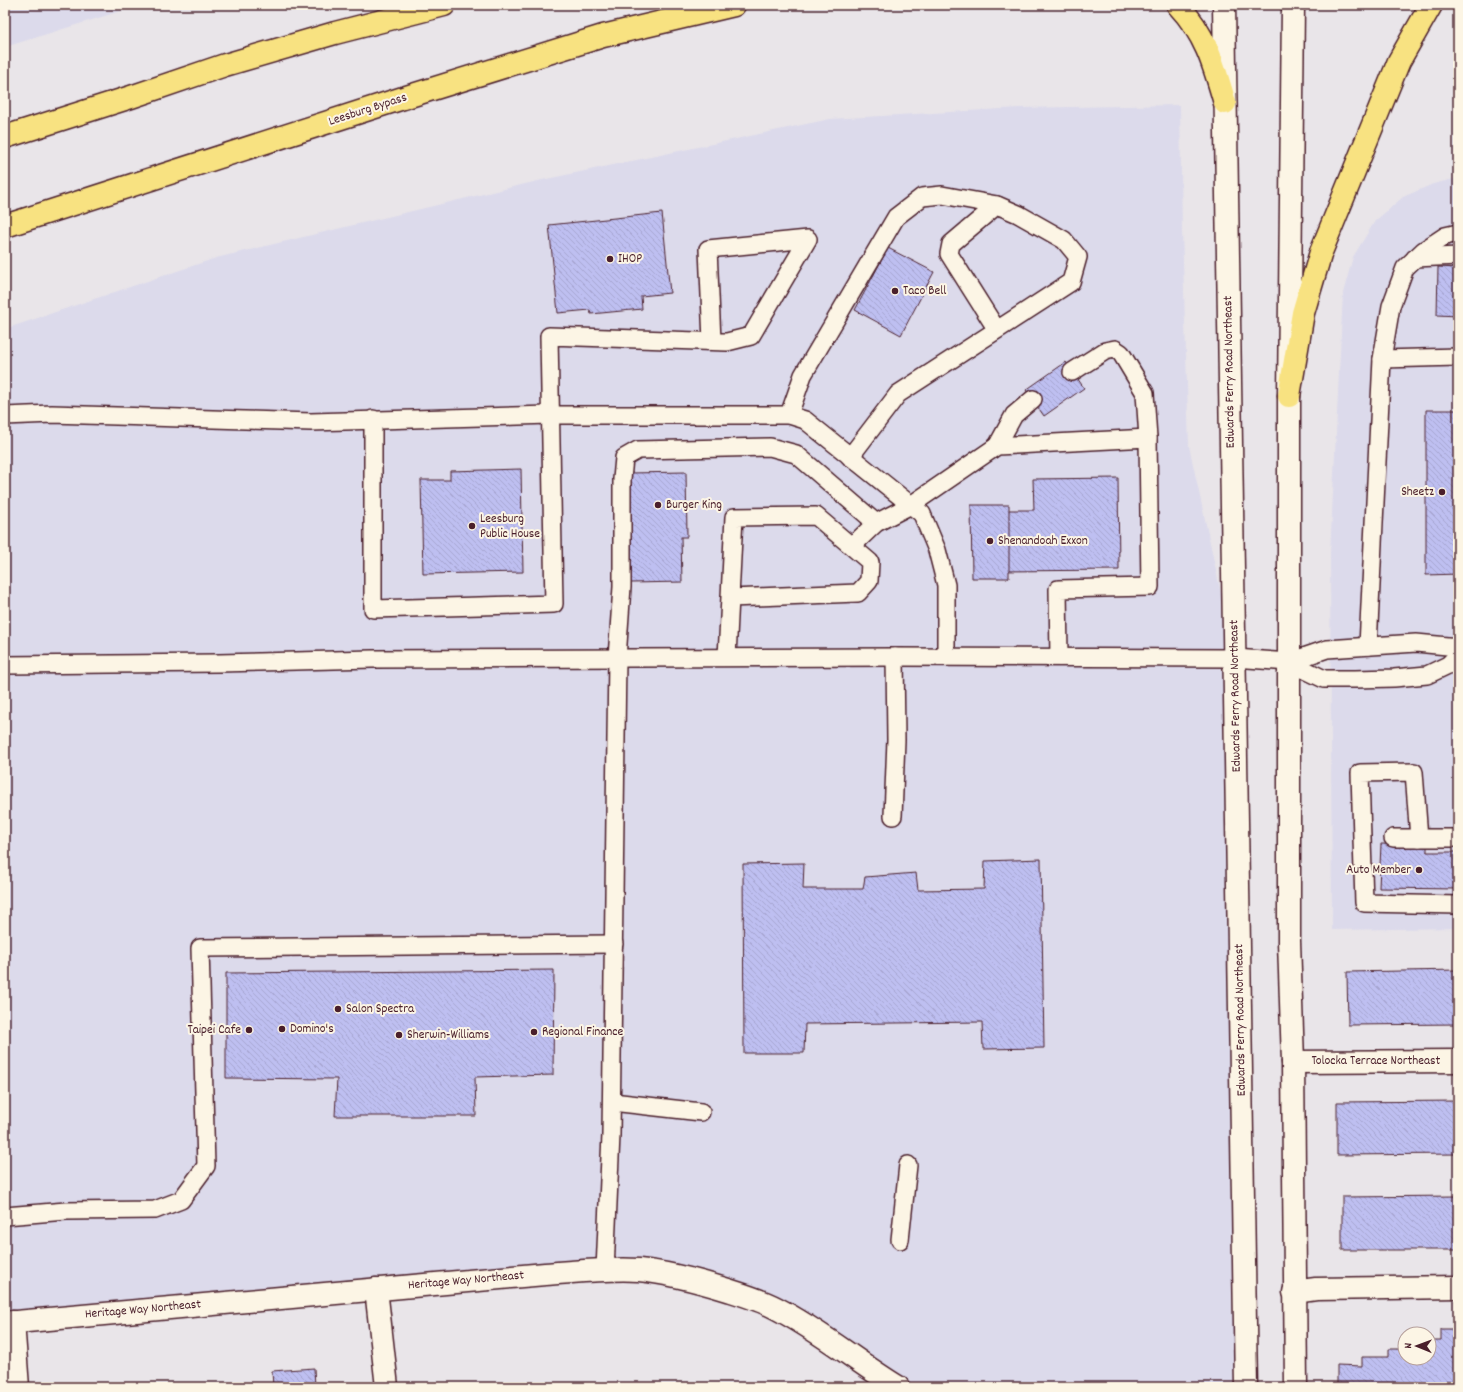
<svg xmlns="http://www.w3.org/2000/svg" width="1463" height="1392" viewBox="0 0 1463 1392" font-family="Dekko,sans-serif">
<defs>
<pattern id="building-back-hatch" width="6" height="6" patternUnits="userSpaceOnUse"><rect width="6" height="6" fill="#bebff1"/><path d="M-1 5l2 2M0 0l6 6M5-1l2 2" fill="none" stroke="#a5a4cf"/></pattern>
</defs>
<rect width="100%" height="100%" fill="#e9e5e9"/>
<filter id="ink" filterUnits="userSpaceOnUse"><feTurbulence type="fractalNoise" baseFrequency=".025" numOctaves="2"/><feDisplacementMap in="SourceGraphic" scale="8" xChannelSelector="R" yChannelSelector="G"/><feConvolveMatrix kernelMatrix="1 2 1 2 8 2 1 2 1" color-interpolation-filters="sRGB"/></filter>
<g filter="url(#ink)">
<g fill="#dcdaeb">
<path d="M5 5H140L5 47Z"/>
<path d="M1180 105 1182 230 1189 446 1235 658 1246 1387H898L815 1332 668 1274 5 1323V329L216 258 542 180 830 119 1019 108Z"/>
<path d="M1458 178V928L1332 930 1330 553 1343 293 1353 257 1375 221 1403 197 1433 184Z"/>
</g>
<g fill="url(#building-back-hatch)" stroke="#4a1f2b">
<path d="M662 213 670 293 641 296 642 309 591 314 590 310 558 313 549 225Z"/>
<path d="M888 248 934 272 901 335 855 310Z"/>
<path d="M1438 267 1458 268V316L1437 315Z"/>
<path d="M1066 362 1084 388 1044 416 1026 390Z"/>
<path d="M1426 410H1458V574L1426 575Z"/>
<path d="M521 469 523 572 423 574 421 480H450V471Z"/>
<path d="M686 472 687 537H681L682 582 631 583 630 473Z"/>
<path d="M1118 478 1119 570 1002 571 1001 510H1034L1033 479Z"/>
<path d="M971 505H1009V578H972Z"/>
<path d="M1381 844 1427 845V852H1458V889L1379 888Z"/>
<path d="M1041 859 1044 1048 983 1049 982 1022 805 1024 804 1053H744L743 864 804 863 803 889H863L865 877 916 873 918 890 984 889 985 861Z"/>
<path d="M554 970 553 1075 475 1077 476 1116H335L337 1079 226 1078V973Z"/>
<path d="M1458 970V1024L1348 1025 1347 972Z"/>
<path d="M1458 1101V1154L1337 1155V1102Z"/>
<path d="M1458 1196V1250H1342V1197Z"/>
<path d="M1441 1329H1458V1382H1444V1387H1337V1365L1362 1366V1357H1389V1349H1405V1358H1429V1340H1441Z"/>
<path d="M314 1368 315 1387H273L272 1371Z"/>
</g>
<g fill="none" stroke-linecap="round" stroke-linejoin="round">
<g stroke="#4a1f2b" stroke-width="20">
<g id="service">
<path d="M1415 258 1458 256"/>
<path d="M1382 359 1458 357"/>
<path d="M1072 372 1105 351 1115 349 1121 353 1145 393 1148 438"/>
<path d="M789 415 803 375 896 217 922 197 942 195 997 205"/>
<path d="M5 416 52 414 311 422 550 415H789L805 420 922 514 937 550 946 585V657"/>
<path d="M373 419V609L554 604 549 336 727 342 751 336 808 239 708 249 712 341"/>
<path d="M997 446 1014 415 1033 399"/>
<path d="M850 457 898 394 1071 282 1078 257 1064 240 1018 214 997 205 951 244 949 254 997 330"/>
<path d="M852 546 876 523 911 505 997 446 1148 438 1150 587 1058 589 1059 657"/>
<path d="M1368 646 1382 359 1391 306 1405 268 1424 250 1445 236 1458 233"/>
<path d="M727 657 734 517 816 516 870 562 869 581 858 593 730 598"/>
<path d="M1289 662 1327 649 1416 643 1458 647"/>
<path d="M5 665 219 663 372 659 895 657 1235 658 1289 662 1324 679H1355L1394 678 1427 675 1448 665 1458 655"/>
<path d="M893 816 896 740 895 657"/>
<path d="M1393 838H1458"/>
<path d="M1419 838 1414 772 1360 773 1364 903 1458 905"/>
<path d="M612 1102 701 1112"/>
<path d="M5 1216 66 1211 155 1210 181 1200 206 1166 200 948 614 944"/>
<path d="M900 1240 908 1165"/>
<path d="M605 1270 611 1135 617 658 622 587V479L624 458 638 450 770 447 796 454 876 523"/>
</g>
</g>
<g stroke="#4a1f2b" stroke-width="25">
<g id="minor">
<path d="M1293 1062 1458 1061"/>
<path d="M376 1289 387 1387"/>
<path d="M1294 1292 1316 1289 1458 1287"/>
<path d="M13 1322 18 1387"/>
<path d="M5 1323 545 1274C576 1272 608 1268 639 1270 670 1273 699 1281 728 1290 744 1295 761 1300 776 1308 819 1330 857 1362 898 1387"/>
</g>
</g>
<g stroke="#4a1f2b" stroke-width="25">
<g id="secondary">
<path d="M1224 5 1246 1387"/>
<path d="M1293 5 1289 396V941L1293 1062 1296 1387"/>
</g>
</g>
<g stroke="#4a1f2b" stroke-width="25">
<g id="trunk">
<path d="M1178 5C1206 35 1214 65 1225 103"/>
<path d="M5 137 131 97 225 65 335 33 444 5"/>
<path d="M5 226 400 99 603 36 734 5"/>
<path d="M1289 396 1303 313 1321 252 1399 61 1431 5"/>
</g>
</g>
<use href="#service" stroke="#fcf5e5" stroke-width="17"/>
<use href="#minor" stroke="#fcf5e5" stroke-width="22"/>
<use href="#secondary" stroke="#fcf5e5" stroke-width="22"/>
<use href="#trunk" stroke="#f8e281" stroke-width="22"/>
</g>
</g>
<g fill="#4a1f2b" stroke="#fcf5e5" stroke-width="1.5">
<circle cx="610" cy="259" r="4"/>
<circle cx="895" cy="291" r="4"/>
<circle cx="1442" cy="492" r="4"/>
<circle cx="658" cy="505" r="4"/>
<circle cx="472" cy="526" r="4"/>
<circle cx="990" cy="541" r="4"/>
<circle cx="1419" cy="870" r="4"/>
<circle cx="338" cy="1009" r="4"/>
<circle cx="282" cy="1029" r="4"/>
<circle cx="249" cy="1030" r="4"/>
<circle cx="534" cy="1032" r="4"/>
<circle cx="399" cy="1035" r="4"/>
</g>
<g text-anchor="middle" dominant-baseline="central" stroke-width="4" stroke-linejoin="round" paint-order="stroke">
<g font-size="13" fill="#4a1f2b" stroke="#fcf5e5">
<text transform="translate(368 110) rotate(-18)">Leesburg Bypass</text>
<text transform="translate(1230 372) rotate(-91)">Edwards Ferry Road Northeast</text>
<text transform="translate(1236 696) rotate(-91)">Edwards Ferry Road Northeast</text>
<text transform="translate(1241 1020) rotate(-91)">Edwards Ferry Road Northeast</text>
<text x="1376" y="1061">Tolocka Terrace Northeast</text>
<text transform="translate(466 1281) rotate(-5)">Heritage Way Northeast</text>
<text transform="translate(143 1310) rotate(-5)">Heritage Way Northeast</text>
</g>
<g font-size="13" fill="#4a1f2b" stroke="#fcf5e5" text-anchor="start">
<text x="618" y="259">IHOP</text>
<text x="903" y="291">Taco Bell</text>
<text x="1434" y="492" text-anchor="end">Sheetz</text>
<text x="666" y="505">Burger King</text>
<text x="480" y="519">Leesburg<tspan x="480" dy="15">Public House</tspan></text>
<text x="998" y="541">Shenandoah Exxon</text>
<text x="1411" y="870" text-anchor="end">Auto Member</text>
<text x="346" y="1009">Salon Spectra</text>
<text x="290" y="1029">Domino's</text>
<text x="241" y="1030" text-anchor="end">Taipei Cafe</text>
<text x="542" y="1032">Regional Finance</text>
<text x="407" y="1035">Sherwin-Williams</text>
</g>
</g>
<rect width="1463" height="1392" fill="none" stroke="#fcf5e5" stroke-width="20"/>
<rect x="10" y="10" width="1443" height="1372" fill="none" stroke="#4a1f2b" stroke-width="1.5" filter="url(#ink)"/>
<g transform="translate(1417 1346) rotate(271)"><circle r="19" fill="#fcf5e5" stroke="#b59f9b"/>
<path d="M0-3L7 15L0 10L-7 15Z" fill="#4a1f2b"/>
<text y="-6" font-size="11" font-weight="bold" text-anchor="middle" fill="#4a1f2b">N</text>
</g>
</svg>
